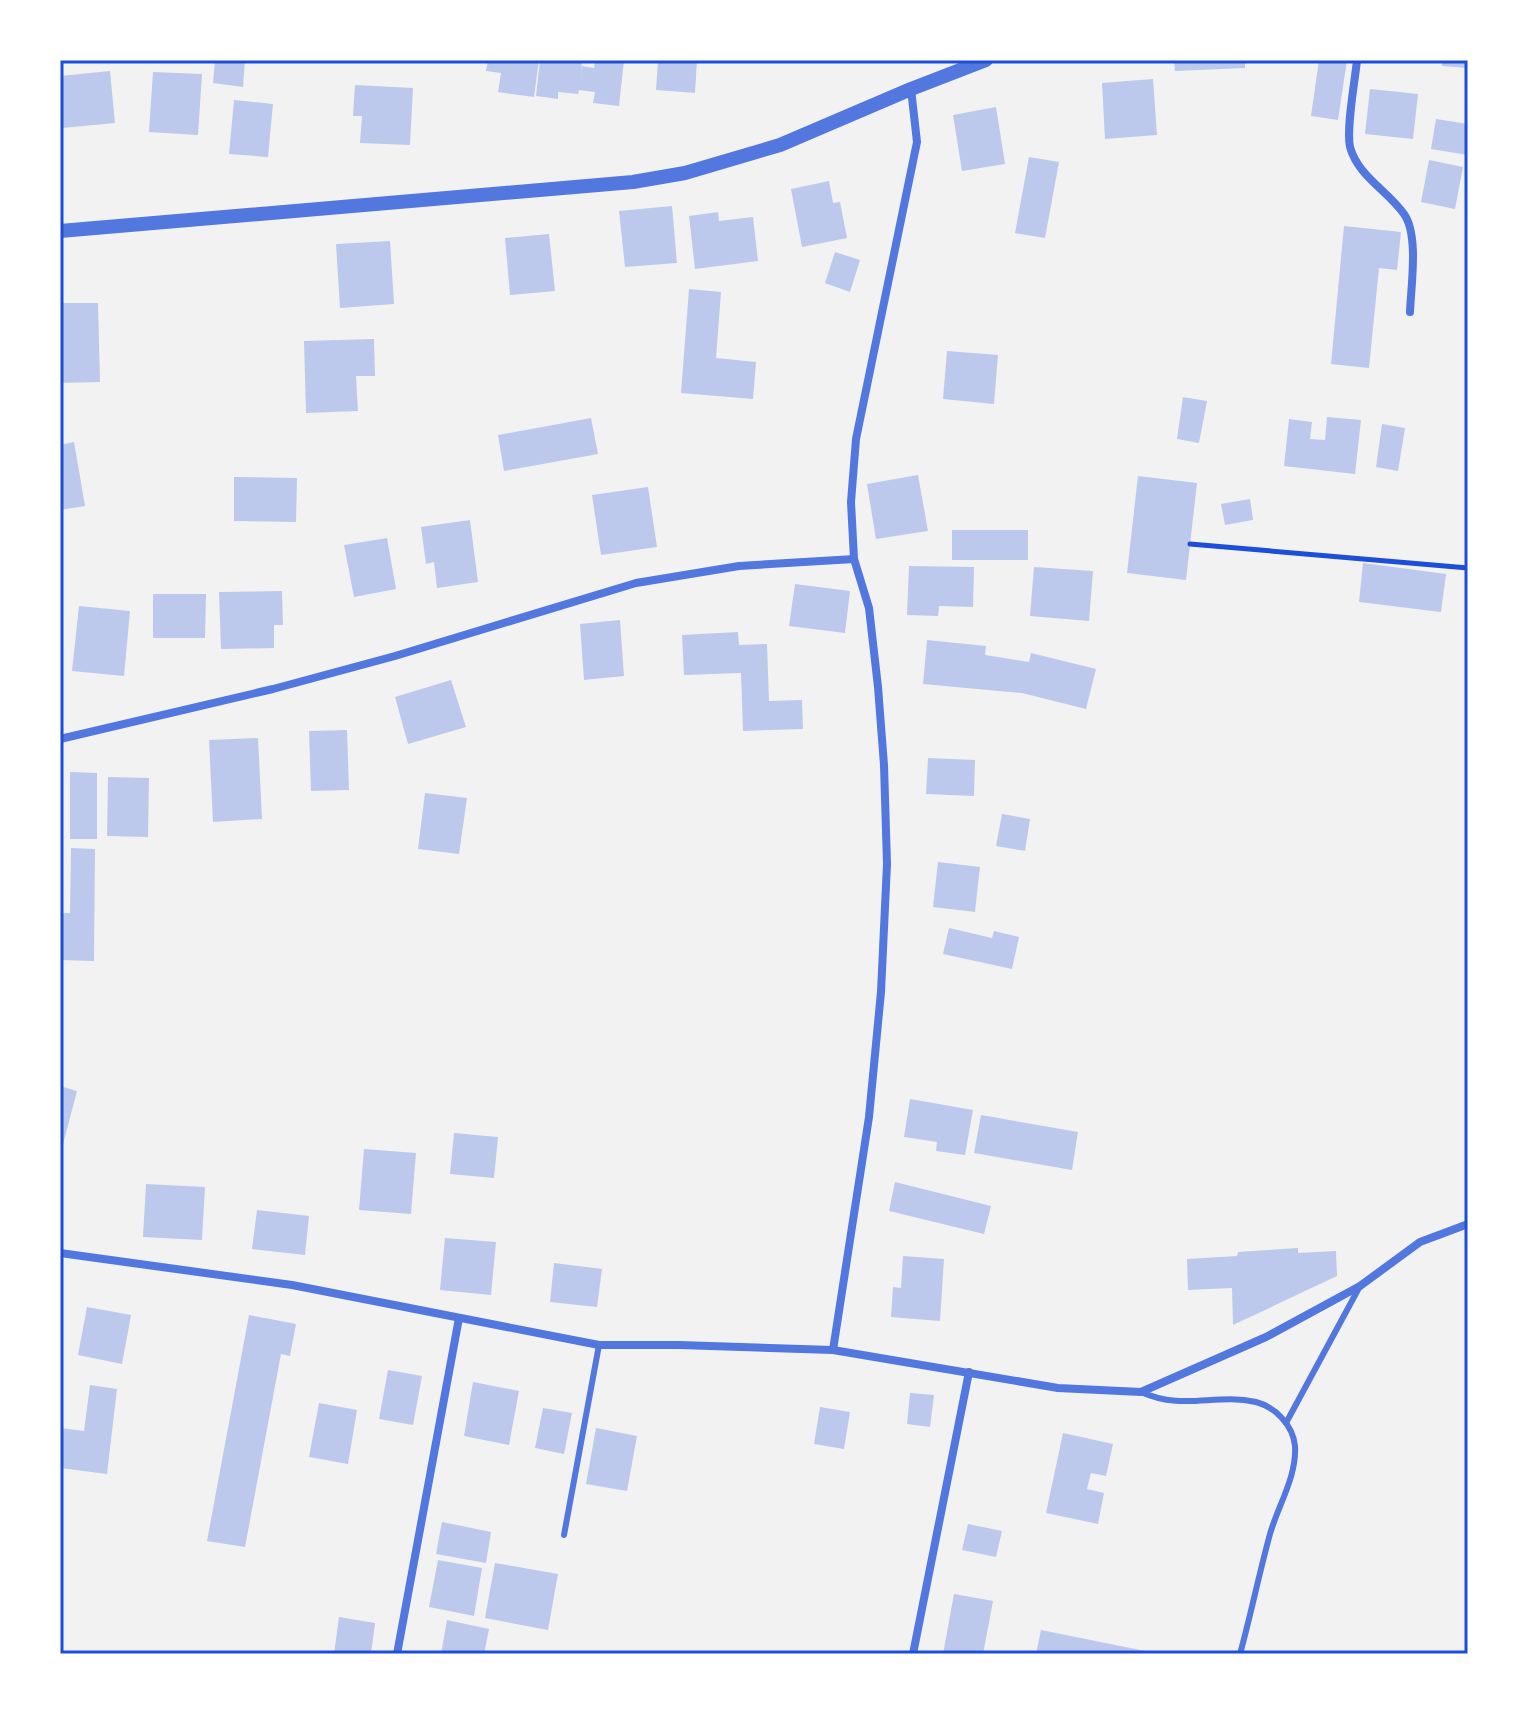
<svg xmlns="http://www.w3.org/2000/svg" width="1528" height="1714" viewBox="0 0 1528 1714" font-family="'Exo 2',sans-serif">
<rect width="100%" height="100%" fill="#f2f2f2"/>
<g fill="#bdc9ec">
<path d="M215 60H245L243 87 213 83Z"/>
<path d="M488 60H539L534 97 498 92 501 73 486 71Z"/>
<path d="M540 60H582L581 78 582 66 594 68 595 60H624L619 106 593 103 595 92 579 90 578 94 558 92V99L536 96Z"/>
<path d="M658 60H697L695 93 656 90Z"/>
<path d="M1174 60H1245V68L1175 71Z"/>
<path d="M1319 60H1347L1338 120 1311 116Z"/>
<path d="M1442 60H1468V68L1442 66Z"/>
<path d="M110 71 115 123 62 128 60 76Z"/>
<path d="M153 72 202 74 198 135 149 132Z"/>
<path d="M1153 79 1157 135 1105 139 1102 83Z"/>
<path d="M355 85 413 88 410 145 360 143 362 116H353Z"/>
<path d="M1370 89 1418 94 1413 139 1365 134Z"/>
<path d="M234 100 273 104 268 157 229 154Z"/>
<path d="M996 107 1005 164 962 171 953 115Z"/>
<path d="M1436 119 1468 124V155L1431 149Z"/>
<path d="M1029 157 1059 162 1045 238 1015 233Z"/>
<path d="M1429 160 1463 167 1455 209 1421 202Z"/>
<path d="M829 181 833 203 840 202 847 238 802 247 791 189Z"/>
<path d="M672 206 677 263 625 267 619 211Z"/>
<path d="M718 212 719 221 753 217 758 261 695 269 689 216Z"/>
<path d="M1344 226 1401 232 1397 270 1379 268 1369 368 1331 364Z"/>
<path d="M549 234 555 291 510 295 505 238Z"/>
<path d="M390 241 394 304 340 308 336 244Z"/>
<path d="M835 252 860 260 850 292 825 283Z"/>
<path d="M689 289 721 292 716 358 756 362 753 399 681 393Z"/>
<path d="M60 303H98L100 382 60 383Z"/>
<path d="M374 339 375 376H356L358 411 306 413 304 341Z"/>
<path d="M947 351 998 355 994 404 943 399Z"/>
<path d="M1183 397 1207 401 1199 443 1177 439Z"/>
<path d="M1327 417 1361 420 1355 474 1284 466 1289 419 1312 422 1310 439 1325 440Z"/>
<path d="M591 418 598 454 504 471 498 435Z"/>
<path d="M1382 424 1405 428 1398 471 1376 467Z"/>
<path d="M74 442 85 506 60 510V445Z"/>
<path d="M918 475 928 531 876 539 867 484Z"/>
<path d="M1138 476 1197 483 1186 580 1127 573Z"/>
<path d="M234 477 297 478 296 522 234 521Z"/>
<path d="M648 487 657 547 601 555 592 495Z"/>
<path d="M1250 499 1253 520 1225 525 1221 504Z"/>
<path d="M470 520 478 582 437 588 434 562 426 564 421 527Z"/>
<rect x="952" y="530" width="76" height="30"/>
<path d="M387 538 396 589 354 597 344 545Z"/>
<path d="M1363 563 1446 574 1441 612 1359 602Z"/>
<path d="M909 566 974 567 973 607 939 606 938 616 907 615Z"/>
<path d="M1034 567 1093 571 1089 621 1030 616Z"/>
<path d="M795 584 850 591 845 633 789 626Z"/>
<path d="M282 591 283 625H274V648L221 649 219 592Z"/>
<path d="M153 594H206L205 638H153Z"/>
<path d="M79 606 130 611 124 676 72 671Z"/>
<path d="M620 620 624 676 584 680 580 624Z"/>
<path d="M738 632 739 645 767 644 769 701 802 700 803 729 743 731 741 673 684 675 682 635Z"/>
<path d="M927 640 986 646 985 655 1029 662 1031 653 1096 669 1086 709 1022 693 923 684Z"/>
<path d="M451 680 466 727 408 744 395 697Z"/>
<path d="M347 730 349 790 311 791 309 731Z"/>
<path d="M258 738 262 819 213 822 209 740Z"/>
<path d="M928 758 975 760 974 796 926 794Z"/>
<path d="M70 772 97 773V839H70Z"/>
<path d="M108 777 149 778 148 837 107 836Z"/>
<path d="M425 793 467 798 459 854 418 849Z"/>
<path d="M1002 814 1030 819 1025 851 996 846Z"/>
<path d="M71 848 95 849 94 961 60 960V913H70Z"/>
<path d="M938 862 980 867 975 912 933 907Z"/>
<path d="M949 928 992 938 994 931 1019 937 1012 969 943 954Z"/>
<path d="M60 1086 77 1091 61 1152H60Z"/>
<path d="M910 1099 973 1110 965 1155 936 1151 937 1142 904 1137Z"/>
<path d="M981 1115 1078 1132 1072 1170 974 1153Z"/>
<path d="M454 1133 498 1137 494 1178 450 1174Z"/>
<path d="M364 1149 416 1153 411 1214 359 1210Z"/>
<path d="M895 1182 991 1206 984 1234 889 1211Z"/>
<path d="M146 1184 205 1187 202 1240 143 1237Z"/>
<path d="M257 1210 309 1216 305 1255 252 1249Z"/>
<path d="M445 1238 496 1242 491 1295 440 1290Z"/>
<path d="M1298 1248V1253L1336 1251 1337 1276 1233 1325 1232 1288 1188 1290 1187 1259 1237 1256 1238 1252Z"/>
<path d="M903 1256 944 1259 940 1321 891 1317 893 1287 901 1288Z"/>
<path d="M554 1263 602 1269 597 1307 550 1302Z"/>
<path d="M87 1307 131 1315 122 1364 78 1355Z"/>
<path d="M249 1315 296 1324 290 1356 281 1354 245 1547 207 1541Z"/>
<path d="M388 1370 422 1376 413 1425 379 1419Z"/>
<path d="M473 1382 519 1391 509 1445 464 1436Z"/>
<path d="M90 1385 117 1389 107 1474 60 1468V1428L84 1431Z"/>
<path d="M910 1393 934 1395 930 1427 907 1424Z"/>
<path d="M319 1403 357 1410 348 1464 309 1457Z"/>
<path d="M820 1407 850 1412 844 1449 814 1444Z"/>
<path d="M543 1408 572 1413 564 1454 535 1448Z"/>
<path d="M596 1428 637 1436 627 1491 586 1484Z"/>
<path d="M1063 1433 1113 1444 1106 1476 1091 1473 1087 1489 1104 1493 1098 1524 1046 1513Z"/>
<path d="M442 1522 491 1532 486 1563 436 1554Z"/>
<path d="M968 1524 1002 1531 996 1557 962 1550Z"/>
<path d="M438 1560 482 1568 474 1616 429 1607Z"/>
<path d="M495 1563 558 1574 548 1630 485 1618Z"/>
<path d="M954 1594 993 1601 983 1654H943Z"/>
<path d="M339 1617 375 1623 371 1654H334Z"/>
<path d="M447 1620 489 1629 484 1654H441Z"/>
<path d="M1041 1630 1155 1653V1654H1036Z"/>
</g>
<g fill="none" stroke-linecap="round" stroke-linejoin="round">
<path stroke="#1d4ed8" stroke-width="5" d="M1190 544 1468 568"/>
<g stroke="#5277de" stroke-width="6">
<path d="M1141 1392C1183 1411 1215 1393 1256 1402 1275 1407 1293 1425 1295 1446 1297 1476 1278 1506 1270 1534 1259 1574 1251 1614 1240 1654"/>
<path d="M1286 1423 1360 1286"/>
<path d="M564 1535 599 1345"/>
</g>
<g stroke="#5277de" stroke-width="8">
<path d="M1357 60C1355 81 1346 128 1350 147 1358 176 1387 190 1404 214 1419 235 1411 286 1410 312"/>
<path d="M60 739 273 689 395 656 636 583 739 566 854 559"/>
<path d="M60 1253 292 1285 599 1345H679L833 1350 1058 1388 1141 1392 1266 1337 1360 1286 1420 1242 1468 1224"/>
<path d="M833 1350 869 1117 881 992 887 864 884 765 878 687 869 608 854 559 851 502 856 439 917 142 911 89"/>
<path d="M397 1654 459 1318"/>
<path d="M913 1654 969 1372"/>
</g>
<path stroke="#5277de" stroke-width="14" d="M60 231 633 182 685 173 780 145 911 89 986 60"/>
</g>
<rect width="1528" height="1714" fill="none" stroke="#ffffff" stroke-width="124"/>
<rect x="62" y="62" width="1404" height="1590" fill="none" stroke="#1d4ed8" stroke-width="3"/>
</svg>
